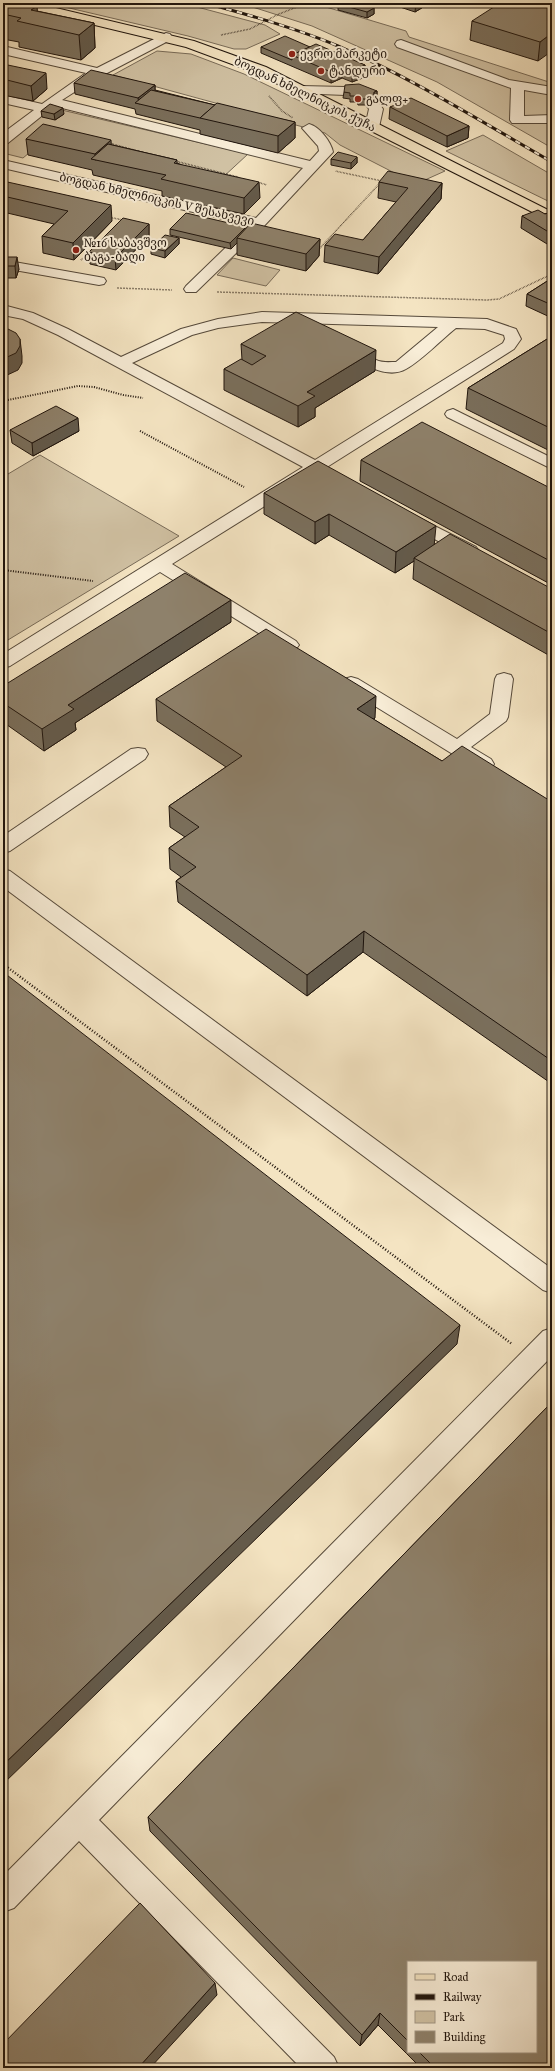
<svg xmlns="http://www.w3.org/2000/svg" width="555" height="2071" viewBox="0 0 555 2071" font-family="'IM FELL Great Primer','Noto Serif Georgian',serif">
<rect width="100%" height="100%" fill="#f4e4c2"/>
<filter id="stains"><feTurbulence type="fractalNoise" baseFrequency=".005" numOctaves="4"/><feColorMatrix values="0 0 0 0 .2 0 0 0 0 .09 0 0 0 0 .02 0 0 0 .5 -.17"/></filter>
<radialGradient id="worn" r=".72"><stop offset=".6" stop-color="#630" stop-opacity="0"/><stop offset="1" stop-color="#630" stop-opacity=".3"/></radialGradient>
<g fill="#d0c1a3" stroke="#786b58">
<path d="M48 3H182L265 25 280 34 246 49H234L188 36Z"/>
<path d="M240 3H318L316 4 406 31 409 37 552 83V148L437 82 312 26Z"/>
<path d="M157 51 191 54 244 74 445 171 416 184 340 145 325 133 113 75Z"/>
<path d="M49 107 248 154 221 179 48 137 23 158 3 153V144Z"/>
<path d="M483 135 552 175V203L446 151Z"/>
<path d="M233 258 280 270 266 286 217 275Z"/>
<path d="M40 455 179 536 3 643V477Z"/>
</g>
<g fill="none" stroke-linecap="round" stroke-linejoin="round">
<g stroke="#55493a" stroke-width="2">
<g id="minor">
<path d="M166 33 170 34 172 37 170 40 90 82 62 100 310 161 319 151 318 146 302 128 309 124C320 127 331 142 333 152L264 226 196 292H186L184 289 186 286 249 225 3 168V160L256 218 303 168 54 106 8 143 3 144V133L34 110 3 103V95L42 104 86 73 3 54V46L97 68Z"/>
<path d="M401 40 509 80 552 87V95L524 90V116L552 115V123H512L510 120 511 88 397 47 395 44 397 41Z"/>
<path d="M301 86 345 87 352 91 345 95 296 93 294 90Z"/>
<path d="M373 101 378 102 383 109 379 127 372 131 365 127 369 109 366 105Z"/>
<path d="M3 260 99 277 104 278 106 281 104 284 99 285 3 268Z"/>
<path d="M3 305 33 313 68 329 121 357 181 329 218 319 262 312 487 319 516 329 521 339 514 349 327 467 334 473 332 477 326 478 316 474 172 564 296 641 299 645 296 649 290 651 284 649 160 572 10 666 3 668V654L303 467 58 335 23 319 3 315ZM262 322 438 327 396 362C390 362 382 363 376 360 365 354 361 340 347 344L344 347C356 363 387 380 406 369 422 360 441 340 456 328L485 329 504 335 505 339 503 343 315 460 132 363 192 335 218 328Z"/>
<path d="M453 409 552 458V469L447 417 445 414 447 411Z"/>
<path d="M409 513 476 547 479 551 476 555 470 556 464 555 403 522 400 518 403 514Z"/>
<path d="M504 673 511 675 513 679 508 717 506 721 471 747 491 759 494 764 491 769 484 771 477 769 344 687 342 683 344 679 351 677 358 679 457 739 490 714 495 679 497 675Z"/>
<path d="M138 748 145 749 148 754 145 759 10 851 3 853V836L131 749Z"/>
<path d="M3 869 10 871 552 1269V1293L543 1290 3 887Z"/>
<path d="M552 1328V1356L99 1820 334 2057 339 2068H301L79 1841 14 1908 3 1912V1876L543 1331Z"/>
</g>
</g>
<g stroke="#20150d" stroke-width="2">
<path id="major" d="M14 3H35L194 41 266 67 552 212V222L256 73 186 47 16 6Z"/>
</g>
<g stroke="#20150d" stroke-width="1.5" stroke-dasharray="0.5 1" stroke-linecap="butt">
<path d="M221 35 250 29 279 14 307 3"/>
<path d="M269 96 282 111 293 118"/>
<path d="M109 143 145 153"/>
<path d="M175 161 238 177"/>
<path d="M257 182 267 185"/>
<path d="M108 217 123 220"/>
<path d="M320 248 382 181 335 171"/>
<path d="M81 260 91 251"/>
<path d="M117 288 172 290"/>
<path d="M217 292 487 300 499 299 552 274"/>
</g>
<g stroke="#20150d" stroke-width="2" stroke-dasharray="1 1.5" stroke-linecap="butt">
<path d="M3 401 78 386 94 387 123 395 143 398"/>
<path d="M140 431 244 487"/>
<path d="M3 570 93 581"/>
</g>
<path stroke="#20150d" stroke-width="2.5" stroke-dasharray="1 2" stroke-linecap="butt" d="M3 964 512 1344"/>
<use href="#minor" fill="#f8edd7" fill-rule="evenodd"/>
<use href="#major" fill="#f4e4c2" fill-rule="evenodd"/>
<g stroke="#20150d" stroke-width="3">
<path id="rail" d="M205 3C250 15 295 28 338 46 412 78 482 122 552 162"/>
</g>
<use href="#rail" stroke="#f8edd7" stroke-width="2" stroke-dasharray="5.5" stroke-linecap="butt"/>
</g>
<g fill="#7a6f5c" stroke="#20150d" fill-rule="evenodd">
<path d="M3 3 37 6V11L94 23 95 48 81 60 19 47V42L3 39Z"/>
<path d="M388 3H430L415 12Z"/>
<path d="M552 3 538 61 470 40 472 21Z"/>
<path d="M338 4 374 8V14L367 18 338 10Z"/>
<path d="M261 47H310L365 65V77L352 82 342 78 331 83 261 53Z"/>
<path d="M3 64 47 89 33 101 3 95Z"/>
<path d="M74 83 155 85V90L215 105 295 122V138L278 153 200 134V130L136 114 135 109 75 94Z"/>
<path d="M377 91V97L374 98 373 105H358L357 102H350V99L343 98 344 92Z"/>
<path d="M390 107 469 126 468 138 447 147 389 119Z"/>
<path d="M41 111 64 114 55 120 42 117Z"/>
<path d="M550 127H552V139L549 133Z"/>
<path d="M26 139 112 145 177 160V163L260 198 244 214 162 196V191L93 175 92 170 28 155Z"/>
<path d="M357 157V163L351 169 331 165V159Z"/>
<path d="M3 181 112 221 74 260 43 253 42 236 54 224 3 212Z"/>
<path d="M379 182 442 183 441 199 378 274 324 262 325 245 363 240 396 202 378 198Z"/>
<path d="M552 213V247L521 228 522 216Z"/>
<path d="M149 224V236L116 270 90 264 89 252Z"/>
<path d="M246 227V228L320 239 319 256 306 271 237 255V243L231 249 170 235V229Z"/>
<path d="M179 238V244L165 258 151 254V248Z"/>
<path d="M3 257 19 269 16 278H3Z"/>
<path d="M552 278V318L526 306 527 294Z"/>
<path d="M552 336V452L466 409 468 388Z"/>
<path d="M241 344 375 371 315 408V417L298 427 224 390V369L242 360Z"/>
<path d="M10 430 79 431 33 456 12 443Z"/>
<path d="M361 460 552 489V585L360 481Z"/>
<path d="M264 493 434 544 552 589V657L413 579 414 561 395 573 329 535 315 544 264 514Z"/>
<path d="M231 622 75 723 76 730 44 751 3 722V686Z"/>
<path d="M156 699 375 718 373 719 442 761 552 802V1084L363 952 307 996 178 902 176 881 181 877 170 869 169 848 185 837 170 827 169 806 226 767 157 721Z"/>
<path d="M552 1402V2068H421L378 2025 360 2046 150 1831 148 1817ZM408 1962H536V2052H408Z"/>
</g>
<g fill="#635a4b" stroke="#20150d">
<path d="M416 3H430L415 12Z"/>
<path d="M37 6 38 26 31 10Z"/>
<path d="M374 8V14L367 18V12Z"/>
<path d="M94 23 95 48 81 60 79 35Z"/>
<path d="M552 33V51L538 61 540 42Z"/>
<path d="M365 65V77L352 82V71Z"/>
<path d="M342 67V78L331 83V72Z"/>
<path d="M46 73 47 89 33 101 31 86Z"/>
<path d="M155 85V97L139 104 138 98Z"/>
<path d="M377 91V97L374 98 373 105 374 92Z"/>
<path d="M63 108 64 114 55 120 54 114Z"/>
<path d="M295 122V138L278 153V136Z"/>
<path d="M469 126 468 138 447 147V136Z"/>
<path d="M111 140 112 156 95 160V154Z"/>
<path d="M357 157V163L351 169V163Z"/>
<path d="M259 182 260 198 244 214V198Z"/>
<path d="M442 183 441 199 378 274 379 257Z"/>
<path d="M111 205 112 221 74 260 73 243Z"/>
<path d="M149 224V236L116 270 115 258Z"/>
<path d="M246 227V233L237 238V243L231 249 230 243Z"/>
<path d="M179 238V244L165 258V251Z"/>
<path d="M320 239 319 256 306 271V254Z"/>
<path d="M17 257 19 269 16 278 15 266Z"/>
<path d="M20 339 22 356V363L18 370 3 377V359Z"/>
<path d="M376 350 375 371 315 408V417L298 427V406L307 392Z"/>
<path d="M78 418 79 431 33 456 32 443Z"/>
<path d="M329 514V535L315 544V522Z"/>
<path d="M436 526 434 547 414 558V561L395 573 396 552Z"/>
<path d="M231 600V622L75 723 76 730 44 751 42 729 68 705Z"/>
<path d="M376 696 375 718 357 730V709Z"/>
<path d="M364 931 363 952 307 996V975Z"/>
<path d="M460 1325 457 1344 3 1784V1765Z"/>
<path d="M215 1983 217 1995 150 2068H138Z"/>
<path d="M380 2013 378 2025 360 2046 362 2035Z"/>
</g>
<g fill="#8e816b" stroke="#20150d">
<path d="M3 3H24L37 6 31 10 94 23 79 35 17 21 21 18 3 14Z"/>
<path d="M339 3H357L374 8 367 12 338 4Z"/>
<path d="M500 3H552V33L540 42 472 21Z"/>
<path d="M285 36 310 47 292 55V60L261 47Z"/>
<path d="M316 44 365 65 352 71 342 67 331 72 292 55Z"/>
<path d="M3 64 46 73 31 86 3 79Z"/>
<path d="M91 70 155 85 138 98 74 83Z"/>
<path d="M359 84 377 91 374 92 373 99H358L357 96H350V93L344 92 345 85Z"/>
<path d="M151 90 215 105 200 118 135 103Z"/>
<path d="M411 98 469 126 447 136 390 107Z"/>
<path d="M217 103 295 122 278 136 200 118Z"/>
<path d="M50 104 63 108 54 114 41 111Z"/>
<path d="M43 124 111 140 95 154 26 139Z"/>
<path d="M108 144 177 160 174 163 259 182 244 198 161 179 166 175 91 159Z"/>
<path d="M338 152 357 157 351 163 331 159Z"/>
<path d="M388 171 442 183 379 257 325 245 335 234 363 240 408 188 379 182Z"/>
<path d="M3 181 111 205 73 243 42 236 68 211 3 196Z"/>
<path d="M538 210 545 214 550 212 552 213V234L522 216Z"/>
<path d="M186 213 246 227 230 243 170 229Z"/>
<path d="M123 218 149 224 115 258 89 252Z"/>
<path d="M251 223 320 239 306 254 237 238Z"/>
<path d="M165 235 179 238 165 251 151 248Z"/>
<path d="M3 257H17L15 266H3Z"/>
<path d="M552 278V305L527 294Z"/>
<path d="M296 312 376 350 307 392 315 396 298 406 224 369 241 359 252 365 266 356 241 344Z"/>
<path d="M3 328 8 329 16 333 20 339V346L16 353 3 359Z"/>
<path d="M552 336V429L468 388Z"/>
<path d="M56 406 78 418 32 443 10 430Z"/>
<path d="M422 422 552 489V562L361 460Z"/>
<path d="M318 461 436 526 396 552 329 514 315 522 264 493Z"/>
<path d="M450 534 552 589V634L414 558Z"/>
<path d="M185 573 231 600 68 705 74 709 42 729 3 703V686Z"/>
<path d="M266 629 376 696 357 709 442 761 462 746 552 802V1061L364 931 307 975 176 881 196 867 169 848 199 827 169 806 242 756 156 699Z"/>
<path d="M3 972 460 1325 3 1765Z"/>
<path d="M552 1402V2068H435L419 2052H536V1962H408V2041L380 2013 362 2035 148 1817Z"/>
<path d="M140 1903 215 1983 138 2068H3V2044Z"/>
</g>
<g fill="#8f2418" stroke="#f8edd7" stroke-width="1.5">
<circle cx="292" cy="54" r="4"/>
<circle cx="321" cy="71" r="4"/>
<circle cx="358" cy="99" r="4"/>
<circle cx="76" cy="250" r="4"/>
</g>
<g text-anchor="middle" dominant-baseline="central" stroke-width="4" stroke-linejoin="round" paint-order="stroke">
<g font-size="12" fill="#20150d" stroke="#f8edd7" text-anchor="start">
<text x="300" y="54">ევრო მარკეტი</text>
<text x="329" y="71">ტანდური</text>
<text x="366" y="99">გალფ+</text>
<text x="84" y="243">№16 საბავშვო<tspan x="84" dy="14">ბაგა-ბაღი</tspan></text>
</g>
<g font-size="12" fill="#20150d" stroke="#f8edd7">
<text transform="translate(305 94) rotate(26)">ბოგდან ხმელნიცკის ქუჩა</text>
<text transform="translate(157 199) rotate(13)">ბოგდან ხმელნიცკის V შესახვევი</text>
</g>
</g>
<rect width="555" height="2071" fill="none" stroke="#f4e4c2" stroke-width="16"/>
<rect x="4" y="4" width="547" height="2063" fill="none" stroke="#20150d" stroke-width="2"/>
<rect x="8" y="8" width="539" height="2055" fill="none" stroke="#20150d"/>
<rect x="407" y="1961" width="130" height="92" fill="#f8edd7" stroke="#a29786"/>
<rect x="415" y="1974" width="20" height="6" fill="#f4e4c2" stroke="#a29786"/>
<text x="443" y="1981" font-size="12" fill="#20150d">Road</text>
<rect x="415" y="1994" width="20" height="6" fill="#20150d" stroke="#a29786"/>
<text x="443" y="2001" font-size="12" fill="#20150d">Railway</text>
<rect x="415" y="2011" width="20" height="12" fill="#d0c1a3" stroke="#a29786"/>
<text x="443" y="2021" font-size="12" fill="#20150d">Park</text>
<rect x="415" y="2031" width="20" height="12" fill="#8e816b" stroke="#a29786"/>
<text x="443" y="2041" font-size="12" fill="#20150d">Building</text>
<rect width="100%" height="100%" filter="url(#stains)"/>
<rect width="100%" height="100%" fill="url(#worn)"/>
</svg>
